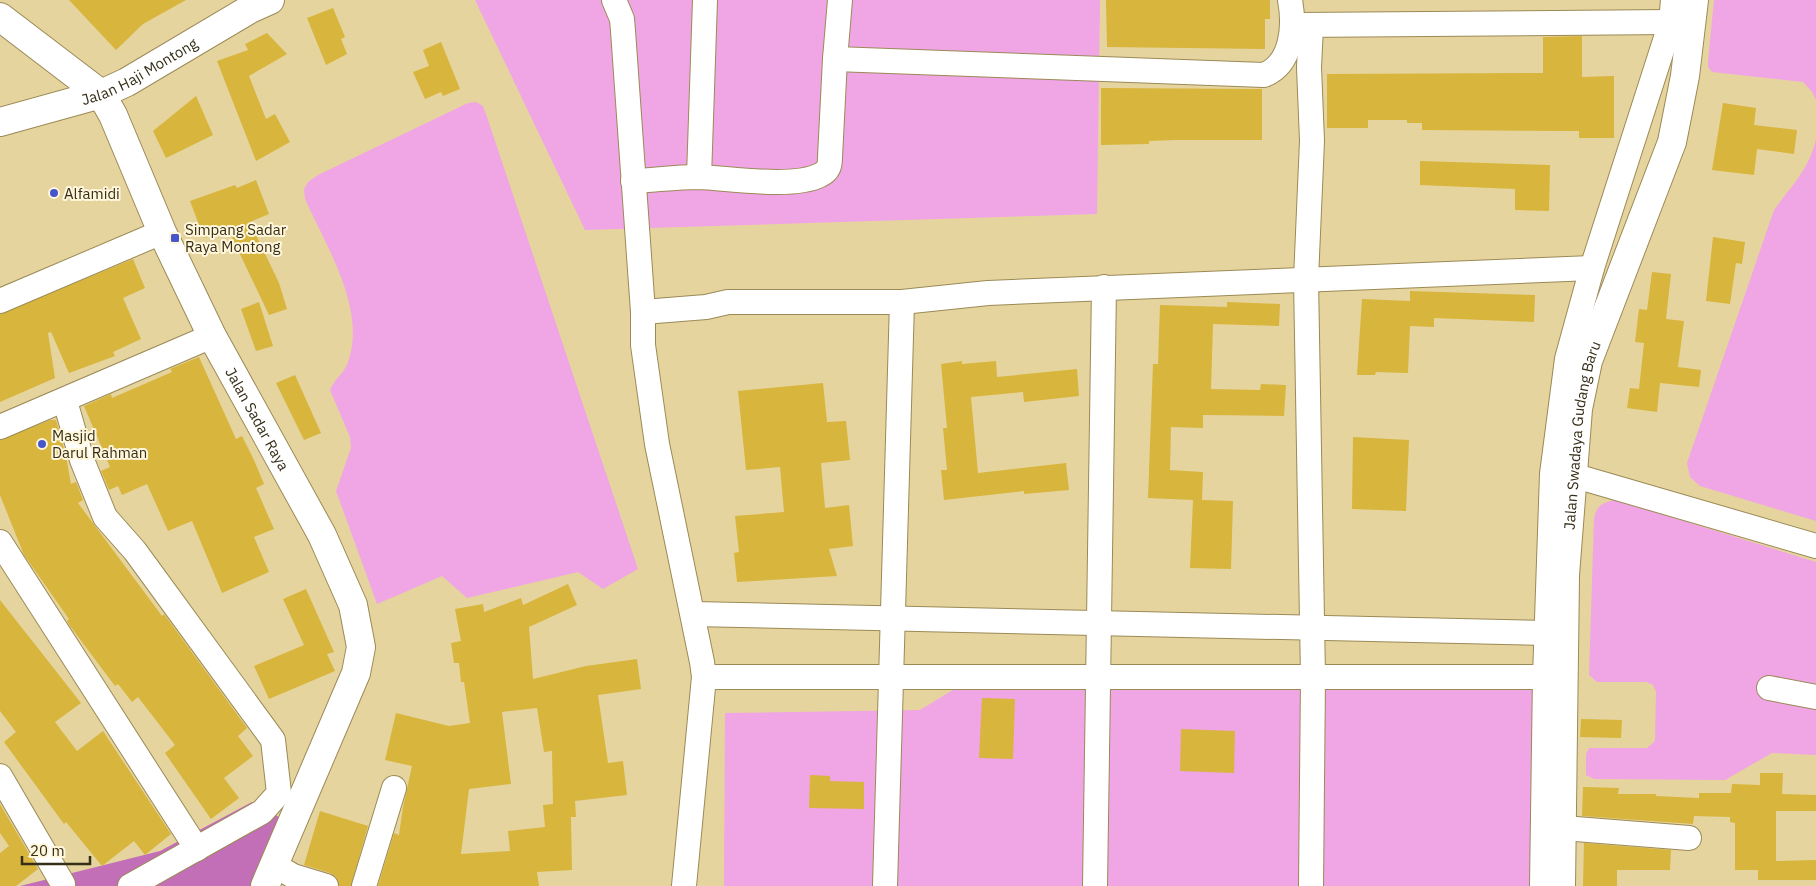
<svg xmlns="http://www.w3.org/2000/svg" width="1816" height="886" viewBox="0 0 1816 886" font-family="'IBM Plex Sans',sans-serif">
<rect width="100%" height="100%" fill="#e6d49e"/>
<g fill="#f0a5e5">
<path d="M475 0H1100L1097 214 585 230Z"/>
<path d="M1714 0H1816V100L1812 92 1803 82 1712 72 1708 67V61Z"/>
<path d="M476 102 483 106 487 117 638 569 603 589 578 572 467 598 442 576 377 604 336 491 351 448 350 437 330 390C334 379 344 374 348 362 367 309 326 246 305 199L304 189 308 182 318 175 468 103Z"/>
<path d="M1816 139V521L1700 486 1690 477 1687 463 1774 210C1792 185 1809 170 1816 139Z"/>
<path d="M1616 500 1816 562V755L1772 753 1725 780 1594 779 1586 775V754L1589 748H1647L1655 741 1656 692 1653 685 1646 682H1597L1589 675 1594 518C1597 505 1603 502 1616 500Z"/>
<path d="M961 685 1538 688 1547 886H724L725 713 920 710Z"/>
</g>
<path fill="#c36fb8" d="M252 802 286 821 263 886H20L160 851Z"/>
<g fill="#d8b53c" fill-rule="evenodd">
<path d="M69 0H186L143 24 116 50Z"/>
<path d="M1106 0H1270V19H1265V49L1107 47Z"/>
<path d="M333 8 345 37 341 39 347 54 326 65 307 18Z"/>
<path d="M267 33 287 54 249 76 266 119 275 114 290 142 256 161 217 61 248 50 245 44Z"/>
<path d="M1582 36V77L1614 76V138H1579V131L1422 130V123H1407V120H1368V128H1327V74L1543 73V37Z"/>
<path d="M441 42 460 89 443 96 441 92 425 99 413 72 429 66 423 50Z"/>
<path d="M1101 88 1262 89V140H1175L1149 141V144L1101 145Z"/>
<path d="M196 96 213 135 166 158 153 131Z"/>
<path d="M1723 103 1756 108 1754 125 1797 130 1794 154 1757 149 1754 175 1712 170Z"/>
<path d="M1420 161 1550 165 1549 211 1515 210V189L1420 185Z"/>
<path d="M256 180 269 214 250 222 279 283 287 309 269 315 228 229 204 238 190 201 235 185 237 188Z"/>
<path d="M1713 237 1745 242 1742 264 1736 263 1730 304 1706 301Z"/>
<path d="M133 259 145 288 123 298 141 339 113 352 115 356 69 373 51 332 48 333 55 378 0 402V314Z"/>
<path d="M1652 272 1671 274 1666 319 1684 321 1678 367 1701 370 1699 387 1660 383 1657 412 1627 408 1630 388 1639 389 1644 343 1635 342 1639 309 1647 310Z"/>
<path d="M1410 291 1535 295 1534 322 1434 318V327L1410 326 1408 373 1376 372 1375 375H1357L1362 299 1410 301Z"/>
<path d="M259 302 273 346 256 351 241 309Z"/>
<path d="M1227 302 1280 304 1279 326 1213 324 1211 389 1260 390 1261 384 1286 385 1284 416 1203 415V428L1171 427 1170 470 1203 472 1202 500 1233 501 1231 569 1190 568 1193 500 1148 498 1153 364H1158L1160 305 1227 307Z"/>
<path d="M199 357 236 439 242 436 254 460 264 484 256 488 274 529 254 537 269 572 222 593 192 521 168 531 147 484 122 495 118 486 109 490 101 471 110 467 84 406 111 394 112 398 172 372 170 369Z"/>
<path d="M962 361V364L996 361 997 377 1077 369 1079 396 1024 402 1023 392 971 397 978 473 1066 463 1069 490 1024 494V491L944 500 941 470H947L943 428H947L941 364Z"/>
<path d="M295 375 321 433 304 440 276 383Z"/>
<path d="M823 383 827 422 846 421 850 460 821 463 825 508 849 505 853 546 829 549 837 576 737 582 734 553 739 552 735 516 784 512 780 467 746 470 738 391Z"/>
<path d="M50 420H56L66 456 71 484 76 482 83 500 78 503 162 616 164 614 247 728 238 736 253 756 224 778 239 798 211 819 165 753 175 745 138 697 132 702 118 684 115 686 70 626 67 621 69 619 24 555 0 495V440Z"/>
<path d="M1353 437 1409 440 1406 511 1352 509Z"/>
<path d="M568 584 577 605 529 627 533 679 586 666 637 659 641 689 598 695 608 763 623 761 627 795 575 801 576 817H571L572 870 537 872 539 886H378L394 833 399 835 403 807 412 766 385 760 396 713 449 726 470 723 464 682H461L459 663H454L451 643 461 641 455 609 483 604 484 612 521 598 523 605ZM537 708 544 752 552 751 553 804 543 805 545 827 508 831 510 851 461 854 469 789 511 784 502 712Z"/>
<path d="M306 589 334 652 327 654 335 671 269 699 254 666 304 645 283 599Z"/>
<path d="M0 600 81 703 55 722 77 751 103 731 171 834 145 855 134 841 102 866 66 822 64 824 4 742 16 732 0 711Z"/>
<path d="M982 698 1015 699 1013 759 979 758Z"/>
<path d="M1581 719 1622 720 1621 738 1580 737Z"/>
<path d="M1181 729 1235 731 1234 773 1180 771Z"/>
<path d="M1760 773H1783L1782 794 1816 795V811H1776V861L1816 860V880H1758V870H1735V823L1730 822V817L1694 816 1693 824 1582 816 1583 787 1619 788 1618 794H1656V796L1699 798V793H1731L1732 784 1760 785Z"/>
<path d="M810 775 830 776V781L864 782V809L809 808Z"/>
<path d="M0 804 38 869 16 886H0V853L9 846 0 833Z"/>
<path d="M320 811 368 826 351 886H339L336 877 330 873 304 865Z"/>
<path d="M1584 843 1671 850 1670 870H1617V886H1583Z"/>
</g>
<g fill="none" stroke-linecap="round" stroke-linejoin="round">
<g stroke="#9b8a56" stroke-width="26">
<g id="minor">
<path d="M614 0 622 19 623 31 643 312V345L657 444 702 662 704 677 684 886"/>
<path d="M1296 25 1671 22"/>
<path d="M1311 27 1309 67 1312 141 1306 279 1313 677 1311 886"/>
<path d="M835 59 1264 75C1292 64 1295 27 1290 0"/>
<path d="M699 177 705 0"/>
<path d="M633 181C655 180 677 177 698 177 729 178 793 189 820 175 829 171 830 165 830 157L835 59 840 0"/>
<path d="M0 301 162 232"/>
<path d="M643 312 706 307 728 302H902L988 293 1592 268"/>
<path d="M65 401 82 460 105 517 135 551 273 740 279 793 262 812 130 886"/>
<path d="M0 427 212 336"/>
<path d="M1572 475 1816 546"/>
<path d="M0 542 197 849"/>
<path d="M693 614 1547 633"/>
<path d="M704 677H1545"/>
<path d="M1769 688 1816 697"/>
<path d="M0 776 63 884"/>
<path d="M1563 828 1689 838"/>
<path d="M273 864 293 876 326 886"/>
<path d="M364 886 394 788"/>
<path d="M885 886 902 302"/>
<path d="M1095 886 1104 287"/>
<path d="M1542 886 1545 677 1552 474 1567 359 1592 268 1671 22 1673 0"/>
</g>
</g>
<g stroke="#9b8a56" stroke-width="30">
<g id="tertiary">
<path id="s1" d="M0 17 101 94 113 115 162 232 212 336 322 535 353 605 361 647 356 673 265 886"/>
<path id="s2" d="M0 122 101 94 127 82 250 9 270 0"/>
<path id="s3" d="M1561 886 1565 575 1578 409 1588 361 1672 142 1685 76 1694 0"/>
</g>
</g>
<use href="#minor" stroke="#fff" stroke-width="24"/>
<use href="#tertiary" stroke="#fff" stroke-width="28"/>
</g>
<g fill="#4657cc" stroke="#fff6db" stroke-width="2">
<circle cx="54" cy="193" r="5"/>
<rect x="170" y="233" width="10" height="10" rx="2.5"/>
<circle cx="42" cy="444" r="5"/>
</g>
<g text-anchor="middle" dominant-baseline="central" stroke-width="4" stroke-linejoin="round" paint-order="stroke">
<g font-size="15" fill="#352e18" stroke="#fff6db">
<text stroke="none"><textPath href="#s2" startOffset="149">Jalan Haji Montong</textPath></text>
<text stroke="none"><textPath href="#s1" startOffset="488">Jalan Sadar Raya</textPath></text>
<text stroke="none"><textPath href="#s3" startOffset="452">Jalan Swadaya Gudang Baru</textPath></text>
</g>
<g font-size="15" fill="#352e18" stroke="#fff6db" text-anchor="start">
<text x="64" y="193">Alfamidi</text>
<text x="185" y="229">Simpang Sadar<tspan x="185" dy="17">Raya Montong</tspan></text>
<text x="52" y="435">Masjid<tspan x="52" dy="17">Darul Rahman</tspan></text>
</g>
</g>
<path d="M22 856v8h68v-8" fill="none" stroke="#352e18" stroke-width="2.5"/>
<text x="30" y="856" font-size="15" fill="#352e18" stroke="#fff6db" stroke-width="4" paint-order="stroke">20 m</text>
</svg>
